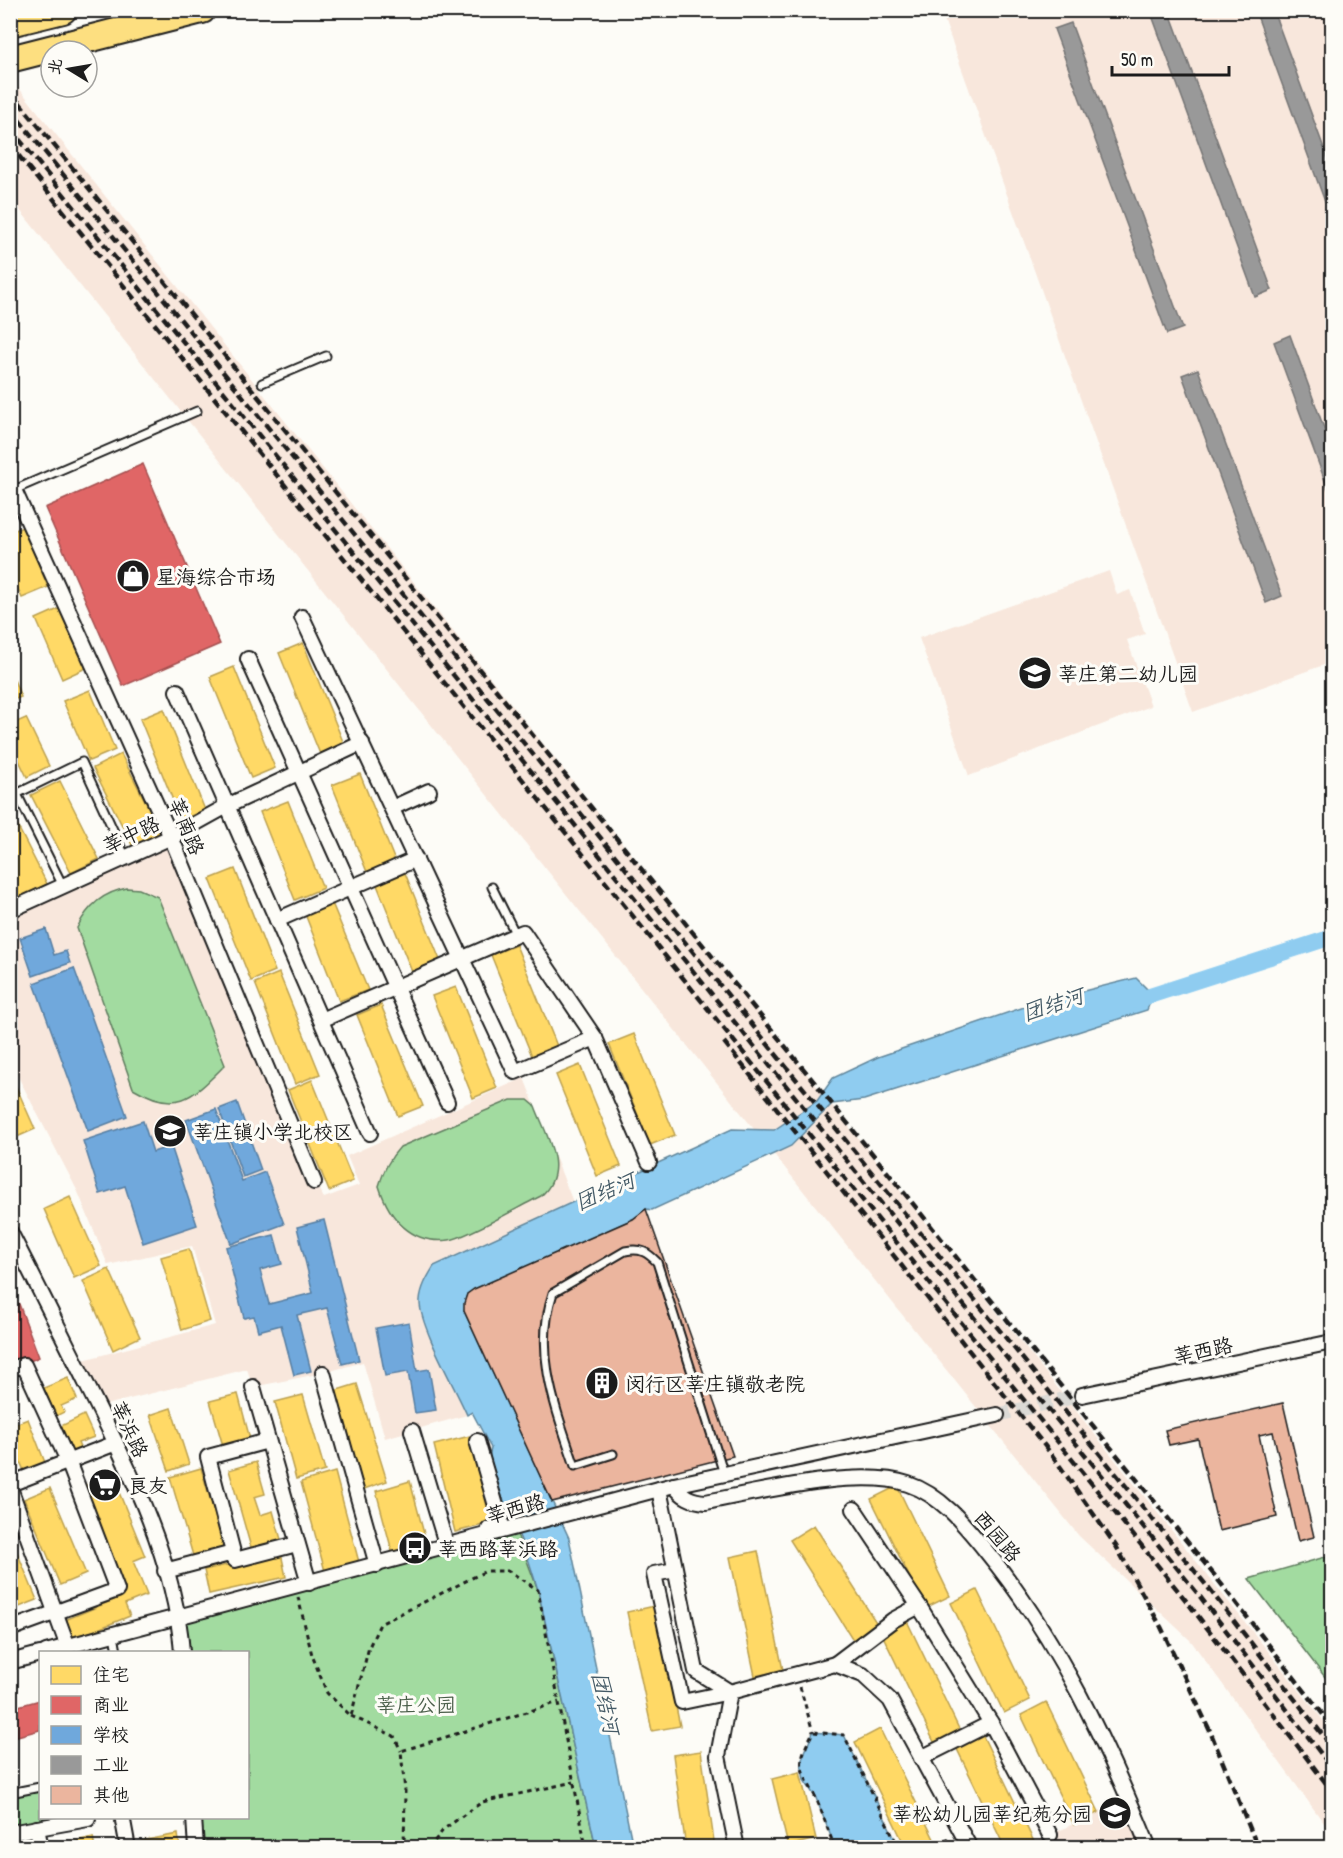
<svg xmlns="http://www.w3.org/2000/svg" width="1343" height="1858" viewBox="0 0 1343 1858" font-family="'Patrick Hand','LXGW WenKai TC',sans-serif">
<rect width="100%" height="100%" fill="#fdfcf7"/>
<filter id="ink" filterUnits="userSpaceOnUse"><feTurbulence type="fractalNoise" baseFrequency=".0167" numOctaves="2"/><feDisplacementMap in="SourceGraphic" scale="12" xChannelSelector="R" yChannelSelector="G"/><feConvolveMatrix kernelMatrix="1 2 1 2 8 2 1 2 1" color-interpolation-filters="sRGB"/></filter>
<g filter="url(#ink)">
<g fill="#f8e7dc">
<path d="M941 11H1332V662L1193 712Z"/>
<path d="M10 77 1332 1731V1834L1191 1641 1079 1536 11 199Z"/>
<path d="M1109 571 1117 595 1130 590 1145 634 1127 640 1151 706 969 776 919 638Z"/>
<path d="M171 837 314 1182 324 1198 359 1185 347 1156 524 1078 573 1202 434 1266 447 1369 467 1415 385 1438 363 1362 323 1373 253 1387 247 1369 98 1407 76 1362 215 1325 192 1246 108 1265 78 1192 11 1063 10 910Z"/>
<path d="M1128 1797 1149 1848H1024Z"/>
</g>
<g fill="#a2dba0" stroke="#5f7c5e" stroke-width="1.5">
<path d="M127 888 139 889 158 897 225 1065C193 1097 178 1115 133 1088L77 928C87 907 104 892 127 888Z"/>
<path d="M511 1100H528L535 1106C546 1136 570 1170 541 1196 522 1205 466 1238 449 1240 411 1245 389 1218 379 1186 384 1170 389 1159 400 1147Z"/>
<path d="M515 1529 538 1590 596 1847H196L194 1818H248V1652H182L179 1618Z"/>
<path d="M1332 1555V1686L1249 1579Z"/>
<path d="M40 1787V1818H88L11 1833V1793Z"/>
</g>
<g fill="#8fccf0" stroke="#61869b" stroke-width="1.5">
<path d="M1136 978 1153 995 1147 1010 864 1100 832 1104 791 1146 652 1210 646 1209 633 1219 467 1294 464 1311 569 1538 633 1847H596L538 1590 526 1552 488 1463 491 1448 472 1412 467 1415C456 1389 418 1324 420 1300 421 1287 428 1276 434 1266L732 1129 774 1130 817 1101 833 1078 878 1057 1039 1002Z"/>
<path d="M1332 1593V1636L1326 1630 1327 1594Z"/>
<path d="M813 1732 844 1735 899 1847H835L816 1798 804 1780 801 1762Z"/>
</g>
<g fill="#ffd966" stroke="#bba050" stroke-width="1.5">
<path d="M23 527 48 587 22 598 10 571V532Z"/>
<path d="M63 607 88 667 62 679 36 619Z"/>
<path d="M303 643 344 744 320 754 279 653Z"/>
<path d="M234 667 275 768 251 778 210 677Z"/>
<path d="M10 670 21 697 10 701Z"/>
<path d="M90 690 115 750 89 761 63 701Z"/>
<path d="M164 709 205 810 181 820 140 719Z"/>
<path d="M26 718 49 766 27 777 10 742V725Z"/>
<path d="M121 754 161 832 133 847 93 768Z"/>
<path d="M360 774 395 861 367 872 332 785Z"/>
<path d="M60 781 99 859 71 873 31 795Z"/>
<path d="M288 801 323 888 295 900 260 812Z"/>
<path d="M10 811 47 884 19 898 10 882Z"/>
<path d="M235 869 275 971 251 981 210 879Z"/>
<path d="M405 873 440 960 412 972 377 885Z"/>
<path d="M332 903 368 990 339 1001 305 914Z"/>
<path d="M516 945 557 1046 532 1056 491 955Z"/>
<path d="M279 973 320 1074 295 1084 255 983Z"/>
<path d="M456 987 497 1088 473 1098 432 996Z"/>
<path d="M381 1005 423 1106 398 1116 357 1015Z"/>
<path d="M634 1034 675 1135 650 1145 609 1044Z"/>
<path d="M580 1065 621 1166 597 1176 556 1075Z"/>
<path d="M10 1073 35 1129 10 1140Z"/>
<path d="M312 1080 353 1181 329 1191 288 1090Z"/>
<path d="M70 1197 101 1266 74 1278 44 1209Z"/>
<path d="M189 1249 210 1321 182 1330 161 1257Z"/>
<path d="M109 1269 140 1337 113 1350 83 1281Z"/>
<path d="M68 1378 77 1399 61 1406 64 1412 56 1416 44 1388Z"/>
<path d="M357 1384 387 1481 364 1489 334 1391Z"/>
<path d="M238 1394 250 1439 223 1446 210 1401Z"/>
<path d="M303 1395 325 1471 296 1479 275 1402Z"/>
<path d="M171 1408 189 1464 169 1471 150 1415Z"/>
<path d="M84 1415 94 1437 78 1443 81 1450 73 1453 61 1426Z"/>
<path d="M28 1419 46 1465 25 1473 10 1438V1426Z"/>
<path d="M470 1436 491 1523 455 1532 434 1445Z"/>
<path d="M256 1462 265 1494 254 1497 260 1515 273 1511 282 1543 252 1551 229 1470Z"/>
<path d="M201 1468 225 1550 194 1559 170 1477Z"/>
<path d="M335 1472 360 1566 326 1575 301 1482Z"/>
<path d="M112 1475 145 1556 133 1561 147 1595 125 1604 130 1616 73 1639 65 1620 123 1596 112 1567 116 1566 84 1486Z"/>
<path d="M410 1481 427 1545 393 1555 376 1491Z"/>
<path d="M897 1486 950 1596 925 1608 871 1499Z"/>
<path d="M50 1488 86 1574 60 1585 24 1499Z"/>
<path d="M814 1525 879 1627 855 1643 790 1540Z"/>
<path d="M10 1535 37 1600 14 1609 10 1600Z"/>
<path d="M758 1551 783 1670 755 1676 730 1557Z"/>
<path d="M281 1553 286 1577 209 1594 204 1570Z"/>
<path d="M977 1590 1030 1700 1004 1713 951 1603Z"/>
<path d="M655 1606 680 1726 652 1731 627 1612Z"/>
<path d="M907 1621 960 1731 935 1744 882 1634Z"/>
<path d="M1046 1702 1099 1812 1074 1825 1021 1715Z"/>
<path d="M880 1729 934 1839 916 1848H906L855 1742Z"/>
<path d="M982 1734 1035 1844 1028 1848H1005L956 1747Z"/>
<path d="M701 1751 715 1848H686L673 1755Z"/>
<path d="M800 1772 816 1839 788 1846 772 1779Z"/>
<path d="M178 1834 180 1848H142L141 1841Z"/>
<path d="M93 1837 95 1848H62L61 1845Z"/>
</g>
<g fill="#e06666" stroke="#a55050" stroke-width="1.5">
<path d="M143 464 220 644 123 686 45 508Z"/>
<path d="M10 1299 19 1304 39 1357 18 1366 10 1347Z"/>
<path d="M40 1700V1730L10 1738V1722L14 1721 11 1708Z"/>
</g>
<g fill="#6fa8dc" stroke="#567ea2" stroke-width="1.5">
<path d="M46 929 54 955 66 951 70 963 33 976 20 938Z"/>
<path d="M74 968 127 1116 88 1131 34 983Z"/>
<path d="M237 1102 261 1170 243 1177 219 1109Z"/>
<path d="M216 1109 242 1181 265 1172 284 1224 231 1244 186 1120Z"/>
<path d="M143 1121 153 1152 171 1146 197 1225 143 1243 125 1186 100 1194 83 1141Z"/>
<path d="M324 1220 359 1360 342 1364 327 1308 297 1315 311 1371 294 1375 281 1325 258 1331 254 1316 244 1318 226 1247 274 1235 282 1264 260 1270 269 1304 313 1293 297 1227Z"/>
<path d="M409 1322 417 1371 429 1369 436 1410 415 1413 408 1372 385 1376 376 1328Z"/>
</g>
<g fill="#999" stroke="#747474" stroke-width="1.5">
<path d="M1150 10H1169L1272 290 1255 297Z"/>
<path d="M1255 10H1273L1332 170V221Z"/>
<path d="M1071 23 1183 328 1167 334 1054 29Z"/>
<path d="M1290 335 1332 450V500L1274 342Z"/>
<path d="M1198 369 1282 596 1266 603 1182 375Z"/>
</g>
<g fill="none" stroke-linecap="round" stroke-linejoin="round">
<path stroke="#8fccf0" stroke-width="16" d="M1134 1001 1332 937"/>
</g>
<g fill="#ebb59e" stroke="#1c1c1c" stroke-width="1.5">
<path d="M646 1209 733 1456 552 1502 464 1311V1303L467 1294 474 1289 633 1219Z"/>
<path d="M1283 1403 1314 1537 1298 1541 1273 1432 1259 1435 1277 1517 1219 1531 1198 1439 1169 1445 1165 1430Z"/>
</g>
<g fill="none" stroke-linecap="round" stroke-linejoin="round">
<path stroke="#dbdad6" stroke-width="14" stroke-dasharray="14 7" stroke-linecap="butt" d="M997 1415 1082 1395"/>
<g stroke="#1c1c1c" stroke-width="11">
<g id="lane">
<path d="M262 383 326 356"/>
<path d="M14 490 197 411"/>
<path d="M17 794 63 886"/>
<path d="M10 797 82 762 126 858"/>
<path d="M492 887 516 935"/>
<path d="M613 1454 575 1466C556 1409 533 1353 553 1293L625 1251C641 1248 647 1252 657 1262L724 1474"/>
<path d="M114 1635 117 1652"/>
<path d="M10 1793 40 1787"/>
</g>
</g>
<g stroke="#1c1c1c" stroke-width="18">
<g id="street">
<path d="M10 491 14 490 171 837 314 1182"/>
<path d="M302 617 515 1072 595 1038 649 1162"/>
<path d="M248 659 447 1102"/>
<path d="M177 691 370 1133"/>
<path d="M392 808 429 791"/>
<path d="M10 910 171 837 227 806 362 743"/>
<path d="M277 920 416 859"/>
<path d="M321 1020 523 932 595 1038"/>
<path d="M10 1232C36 1282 61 1333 86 1383 128 1467 175 1558 182 1652"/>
<path d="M10 1369 24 1365 68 1461 117 1590 10 1629"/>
<path d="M323 1373 377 1565"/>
<path d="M253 1387 309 1583"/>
<path d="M1082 1395 1332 1342"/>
<path d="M412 1431 447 1547"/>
<path d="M268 1441 208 1457 235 1560 297 1544"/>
<path d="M477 1441 502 1526 489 1529"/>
<path d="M10 1484 116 1443"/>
<path d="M674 1485C683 1497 691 1501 706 1502 759 1492 858 1467 908 1484 941 1495 965 1525 986 1551 1058 1639 1106 1742 1149 1848"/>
<path d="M10 1488 68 1647"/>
<path d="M659 1489 696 1671 730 1692"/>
<path d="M854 1509 919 1606"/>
<path d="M675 1570 654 1574 682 1702 730 1692"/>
<path d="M165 1571 233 1553"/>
<path d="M46 1652 674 1485 997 1415"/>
<path d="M10 1662 40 1654"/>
<path d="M835 1664 893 1620 919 1606 991 1723 1050 1835"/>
<path d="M921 1758 991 1723"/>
<path d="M194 1818 196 1848"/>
<path d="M123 1821 128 1848"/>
<path d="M37 1828 41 1848"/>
<path d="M10 1833 88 1819"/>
<path d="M737 1848 718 1756 730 1692 835 1664 863 1675 890 1700 970 1848"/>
</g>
</g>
<g stroke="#1c1c1c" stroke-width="30">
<g id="highway">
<path d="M10 23 63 10"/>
<path d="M10 59 202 10"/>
</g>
</g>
<g stroke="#1c1c1c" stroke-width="3" stroke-dasharray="4.5 4.5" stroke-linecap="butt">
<path d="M298 1597 312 1655 327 1693 351 1716 369 1647 380 1624 486 1571H509L538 1590 586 1848"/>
<path d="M800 1687 813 1732"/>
<path d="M351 1716 394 1736 401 1751"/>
<path d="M404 1848 405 1791 401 1751 559 1702"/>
<path d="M429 1848 444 1829 482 1802 574 1782"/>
<path d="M835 1848C828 1831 823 1814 816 1798 800 1766 795 1767 813 1732L844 1735 899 1848"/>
<path d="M928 1848 950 1839"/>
</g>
<use href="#lane" stroke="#fdfcf7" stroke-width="7"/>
<use href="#street" stroke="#fdfcf7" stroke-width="14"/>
<use href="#highway" stroke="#fddf80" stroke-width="26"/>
<g stroke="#1c1c1c" stroke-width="4.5" stroke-dasharray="9 4.5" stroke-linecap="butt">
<path d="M10 91 1215 1576 1332 1726"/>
<path d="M10 109 1206 1585 1332 1747"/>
<path d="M10 128 1198 1594 1332 1768"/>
<path d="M10 145 1188 1603 1332 1791"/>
<path d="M724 1042 1052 1455 1116 1546 1161 1627 1210 1731 1258 1848"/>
</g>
</g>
</g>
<defs>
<g id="shop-disc" transform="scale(1.725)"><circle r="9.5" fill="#1c1c1c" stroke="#fdfcf7"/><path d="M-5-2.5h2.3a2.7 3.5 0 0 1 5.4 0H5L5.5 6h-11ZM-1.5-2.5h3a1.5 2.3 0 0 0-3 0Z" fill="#fff"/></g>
<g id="school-disc" transform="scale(1.725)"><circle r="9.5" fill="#1c1c1c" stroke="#fdfcf7"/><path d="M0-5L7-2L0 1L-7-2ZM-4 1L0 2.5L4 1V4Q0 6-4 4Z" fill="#fff"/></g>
<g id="building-disc" transform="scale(1.725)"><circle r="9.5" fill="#1c1c1c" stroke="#fdfcf7"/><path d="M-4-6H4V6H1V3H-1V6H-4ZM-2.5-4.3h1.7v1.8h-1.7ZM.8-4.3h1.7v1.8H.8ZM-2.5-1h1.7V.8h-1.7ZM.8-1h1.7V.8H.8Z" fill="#fff"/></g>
<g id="supermarket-disc" transform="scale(1.725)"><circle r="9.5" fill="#1c1c1c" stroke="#fdfcf7"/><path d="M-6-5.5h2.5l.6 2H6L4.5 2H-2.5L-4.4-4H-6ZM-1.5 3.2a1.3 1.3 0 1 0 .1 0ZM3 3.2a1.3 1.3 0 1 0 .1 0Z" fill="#fff"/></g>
<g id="bus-disc" transform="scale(1.725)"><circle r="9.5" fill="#1c1c1c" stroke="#fdfcf7"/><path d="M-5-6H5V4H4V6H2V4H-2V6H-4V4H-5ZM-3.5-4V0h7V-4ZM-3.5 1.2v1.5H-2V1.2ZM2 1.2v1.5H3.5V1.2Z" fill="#fff"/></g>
</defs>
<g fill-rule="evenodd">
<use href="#shop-disc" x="133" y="576"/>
<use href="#school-disc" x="1035" y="673"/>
<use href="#school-disc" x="170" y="1131"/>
<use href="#building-disc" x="602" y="1383"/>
<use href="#supermarket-disc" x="105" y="1485"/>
<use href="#bus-disc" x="415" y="1548"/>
<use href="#school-disc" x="1115" y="1813"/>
</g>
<g text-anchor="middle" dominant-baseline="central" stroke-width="6" stroke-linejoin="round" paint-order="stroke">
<g font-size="20" fill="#1c1c1c" stroke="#fdfcf7" text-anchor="start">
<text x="156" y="576">星海综合市场</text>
<text x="1058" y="673">莘庄第二幼儿园</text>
<text x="193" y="1131">莘庄镇小学北校区</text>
<text x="625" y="1383">闵行区莘庄镇敬老院</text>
<text x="128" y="1485">良友</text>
<text x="438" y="1548">莘西路莘浜路</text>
<text x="1092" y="1813" text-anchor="end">莘松幼儿园莘纪苑分园</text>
</g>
<g font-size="20" fill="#1c1c1c" stroke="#fdfcf7">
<text transform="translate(187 826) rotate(67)">莘南路</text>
<text transform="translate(131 834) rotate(-25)">莘中路</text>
<text transform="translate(1203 1350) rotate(-12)">莘西路</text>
<text transform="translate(130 1429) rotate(65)">莘浜路</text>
<text transform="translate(515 1508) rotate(-16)">莘西路</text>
<text transform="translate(998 1536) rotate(50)">西园路</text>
</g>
<g font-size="20" fill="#4b5f4a" stroke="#fdfcf7">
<text x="416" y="1704">莘庄公园</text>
</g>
<g font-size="21" font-style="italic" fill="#445a66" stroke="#fdfcf7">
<text transform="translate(1053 1004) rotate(-18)">团结河</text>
<text transform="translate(605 1191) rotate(-23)">团结河</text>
<text transform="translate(606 1703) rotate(78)">团结河</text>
</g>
</g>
<rect width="1343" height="1858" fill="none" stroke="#fdfcf7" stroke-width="36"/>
<rect x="18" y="18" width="1307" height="1822" fill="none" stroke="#1c1c1c" stroke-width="2" filter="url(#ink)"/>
<rect x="39" y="1651" width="210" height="168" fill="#fdfcf7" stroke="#a3a29f" stroke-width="1.5"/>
<rect x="51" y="1666" width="30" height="18" fill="#ffd966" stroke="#a3a29f" stroke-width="1.5"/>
<text x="93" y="1681" font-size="18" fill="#1c1c1c">住宅</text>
<rect x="51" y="1696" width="30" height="18" fill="#e06666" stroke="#a3a29f" stroke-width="1.5"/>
<text x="93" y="1711" font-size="18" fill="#1c1c1c">商业</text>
<rect x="51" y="1726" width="30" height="18" fill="#6fa8dc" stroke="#a3a29f" stroke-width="1.5"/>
<text x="93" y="1741" font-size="18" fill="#1c1c1c">学校</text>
<rect x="51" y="1756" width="30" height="18" fill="#999999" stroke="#a3a29f" stroke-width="1.5"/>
<text x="93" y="1771" font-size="18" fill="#1c1c1c">工业</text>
<rect x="51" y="1786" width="30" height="18" fill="#ebb59e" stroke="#a3a29f" stroke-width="1.5"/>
<text x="93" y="1801" font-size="18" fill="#1c1c1c">其他</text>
<g transform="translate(69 69) rotate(281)"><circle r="28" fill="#fdfcf7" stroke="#a3a29f" stroke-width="1.5"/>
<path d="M0-4.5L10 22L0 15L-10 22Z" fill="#1c1c1c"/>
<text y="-9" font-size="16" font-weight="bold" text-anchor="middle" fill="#1c1c1c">北</text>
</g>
<path d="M1112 66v9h117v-9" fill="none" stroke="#1c1c1c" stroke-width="3"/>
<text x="1121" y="66" font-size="18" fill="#1c1c1c" stroke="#fdfcf7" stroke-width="4.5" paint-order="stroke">50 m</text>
</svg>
